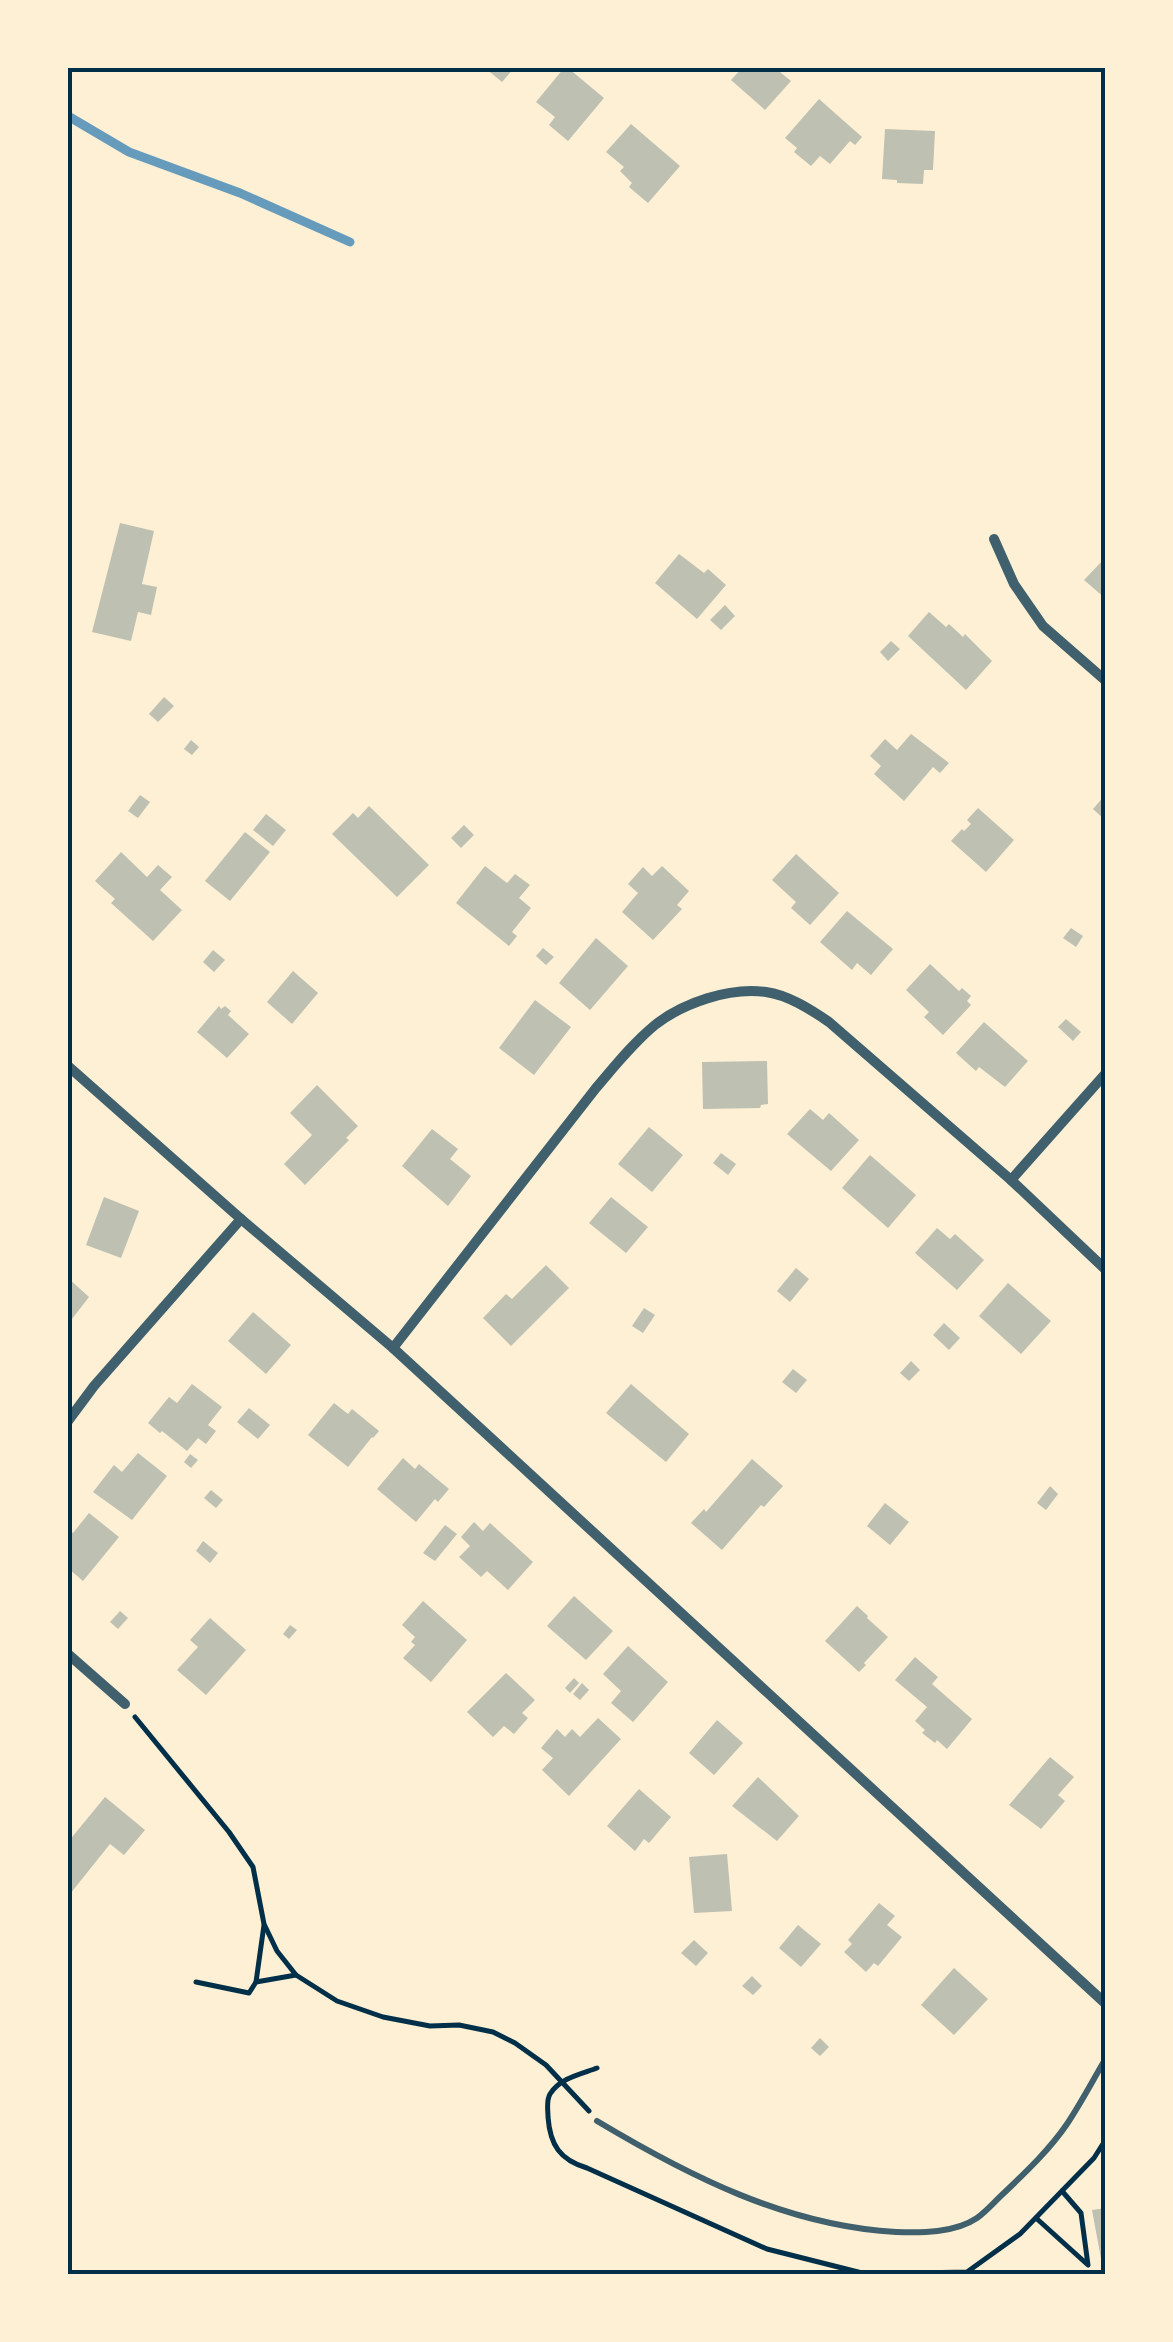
<svg xmlns="http://www.w3.org/2000/svg" width="1173" height="2342" viewBox="0 0 1173 2342" font-family="'Sofia Sans Condensed',sans-serif">
<rect width="100%" height="100%" fill="#fdf0d5"/>
<g fill="none" stroke-linecap="round" stroke-linejoin="round">
<path stroke="#669bbc" stroke-width="9" d="M68 116 129 152 240 193 350 242"/>
</g>
<g fill="#bec0b2">
<path d="M485 68H514L502 82Z"/>
<path d="M564 68H568L604 98 568 141 549 125 555 117 536 102Z"/>
<path d="M742 68H775L791 81 765 110 731 80Z"/>
<path d="M819 99 862 137 855 145 850 141 830 164 820 156 811 166 794 152 797 148 785 138Z"/>
<path d="M631 124 680 166 648 203 629 187 632 183 620 171 624 167 606 152Z"/>
<path d="M885 129 935 131 933 170H924L923 184 897 183V180L882 179Z"/>
<path d="M120 523 154 531 142 584 157 587 151 615 138 612 131 641 92 632Z"/>
<path d="M679 554 704 573 708 569 726 585 697 619 655 583Z"/>
<path d="M1106 557V599L1084 580Z"/>
<path d="M725 605 735 616 721 630 710 620Z"/>
<path d="M929 612 946 627 949 624 963 637 965 634 992 661 966 690 908 636Z"/>
<path d="M891 641 900 649 888 661 880 652Z"/>
<path d="M164 697 174 706 158 722 149 714Z"/>
<path d="M911 734 949 763 940 773 933 767 904 801 874 774 881 766 870 756 885 739 897 750Z"/>
<path d="M191 740 199 747 192 755 184 749Z"/>
<path d="M1106 794V821L1093 809Z"/>
<path d="M140 795 150 802 138 818 128 811Z"/>
<path d="M369 806 429 865 397 897 332 834 353 813 358 818Z"/>
<path d="M978 808 1014 840 986 872 951 841 962 829 964 831 971 824 967 820Z"/>
<path d="M266 814 286 830 273 846 253 830Z"/>
<path d="M464 825 474 835 461 848 451 838Z"/>
<path d="M245 832 270 852 230 901 205 881Z"/>
<path d="M121 852 147 877 158 865 172 877 160 890 182 910 153 941 111 903 115 899 95 881Z"/>
<path d="M796 854 839 893 810 925 791 908 796 902 772 880Z"/>
<path d="M485 866 507 883 515 874 530 885 519 898 531 908 512 932 517 936 509 946 456 903Z"/>
<path d="M662 866 689 891 677 905 682 909 653 940 622 912 638 893 628 884 643 867 652 876Z"/>
<path d="M847 911 893 949 871 975 857 963 852 970 820 942Z"/>
<path d="M1071 928 1083 936 1076 947 1063 938Z"/>
<path d="M596 938 628 966 590 1010 559 983Z"/>
<path d="M543 948 554 957 546 965 536 956Z"/>
<path d="M213 950 225 960 214 972 203 962Z"/>
<path d="M930 964 959 991 962 988 971 996 967 1001 971 1005 943 1035 924 1017 929 1012 906 990Z"/>
<path d="M293 971 318 993 292 1024 267 1002Z"/>
<path d="M535 1000 571 1027 534 1075 499 1048Z"/>
<path d="M219 1006 221 1009 225 1006 231 1011 228 1015 249 1034 227 1058 197 1032Z"/>
<path d="M1066 1019 1081 1032 1073 1041 1058 1027Z"/>
<path d="M984 1022 1028 1061 1005 1087 979 1067 976 1071 956 1053Z"/>
<path d="M767 1061 768 1104 761 1105 760 1108 703 1109 702 1062Z"/>
<path d="M317 1085 358 1126 346 1138 349 1140 305 1185 284 1164 312 1135 290 1113Z"/>
<path d="M810 1109 823 1120 829 1113 859 1140 831 1171 787 1134Z"/>
<path d="M649 1127 683 1155 652 1192 618 1164Z"/>
<path d="M432 1129 458 1149 450 1159 471 1176 448 1206 402 1166Z"/>
<path d="M721 1153 736 1164 728 1175 713 1163Z"/>
<path d="M870 1155 916 1195 888 1228 842 1188Z"/>
<path d="M104 1197 139 1211 121 1258 86 1245Z"/>
<path d="M611 1197 648 1227 626 1253 589 1223Z"/>
<path d="M937 1228 950 1239 955 1234 984 1260 957 1290 915 1253Z"/>
<path d="M546 1265 569 1288 511 1346 483 1318 506 1294 512 1299Z"/>
<path d="M796 1268 809 1279 790 1302 777 1291Z"/>
<path d="M68 1278 89 1297 68 1324Z"/>
<path d="M1008 1283 1051 1321 1021 1354 979 1316Z"/>
<path d="M644 1308 655 1315 643 1333 632 1326Z"/>
<path d="M253 1312 291 1345 266 1374 228 1341Z"/>
<path d="M944 1323 960 1338 949 1350 933 1335Z"/>
<path d="M911 1361 920 1370 909 1381 900 1373Z"/>
<path d="M793 1369 807 1380 796 1393 782 1382Z"/>
<path d="M192 1384 222 1407 208 1425 216 1431 206 1444 198 1438 187 1451 162 1431 160 1433 148 1423 169 1397 177 1403Z"/>
<path d="M631 1384 689 1434 666 1462 606 1413Z"/>
<path d="M334 1403 348 1414 352 1409 379 1431 373 1438 372 1437 348 1467 308 1435Z"/>
<path d="M249 1408 270 1425 258 1439 237 1422Z"/>
<path d="M138 1453 167 1476 132 1520 93 1492 114 1465 122 1472Z"/>
<path d="M190 1454 198 1460 191 1468 184 1462Z"/>
<path d="M403 1458 415 1469 419 1464 449 1489 438 1502 435 1499 416 1522 377 1489Z"/>
<path d="M752 1459 783 1486 764 1507 761 1505 722 1550 691 1523 704 1509 706 1512Z"/>
<path d="M1050 1486 1058 1494 1046 1510 1037 1503Z"/>
<path d="M211 1490 223 1500 216 1508 204 1498Z"/>
<path d="M885 1503 909 1522 890 1545 867 1526Z"/>
<path d="M89 1513 119 1537 83 1581 68 1568V1529L73 1533Z"/>
<path d="M474 1522 483 1531 490 1523 533 1562 508 1590 487 1571 481 1577 459 1557 470 1546 461 1537Z"/>
<path d="M445 1525 457 1534 435 1561 423 1553Z"/>
<path d="M203 1541 218 1553 210 1563 196 1551Z"/>
<path d="M574 1596 613 1631 586 1660 547 1626Z"/>
<path d="M423 1601 467 1640 431 1682 403 1658 415 1645 411 1642 415 1637 402 1625Z"/>
<path d="M857 1606 868 1616 867 1618 888 1637 864 1663 866 1665 859 1672 825 1641Z"/>
<path d="M120 1611 128 1618 118 1629 110 1622Z"/>
<path d="M210 1618 246 1650 206 1695 177 1670 198 1647 190 1640Z"/>
<path d="M290 1625 297 1630 289 1639 283 1634Z"/>
<path d="M628 1646 668 1682 633 1722 611 1703 621 1691 603 1674Z"/>
<path d="M915 1657 938 1677 932 1684 972 1719 947 1749 937 1740 935 1743 922 1733 925 1730 915 1721 927 1707 895 1680Z"/>
<path d="M506 1673 535 1700 522 1713 528 1718 514 1734 504 1726 493 1737 467 1712Z"/>
<path d="M574 1678 579 1683 570 1693 565 1688Z"/>
<path d="M582 1683 589 1690 580 1700 573 1694Z"/>
<path d="M598 1718 621 1739 569 1796 542 1770 553 1758 541 1748 557 1729 565 1737 572 1729 580 1737Z"/>
<path d="M717 1720 743 1743 714 1775 689 1753Z"/>
<path d="M1050 1757 1074 1777 1058 1795 1065 1801 1041 1829 1009 1805Z"/>
<path d="M758 1777 799 1816 777 1841 732 1806Z"/>
<path d="M639 1789 671 1817 649 1843 644 1839 635 1851 607 1826Z"/>
<path d="M105 1797 145 1830 124 1855 110 1844 70 1894 68 1892V1842Z"/>
<path d="M727 1854 732 1911 694 1913 689 1857Z"/>
<path d="M879 1903 895 1916 887 1925 902 1937 878 1966 874 1963 866 1972 844 1952 852 1944 848 1940Z"/>
<path d="M798 1925 821 1944 801 1967 779 1948Z"/>
<path d="M694 1940 708 1953 696 1966 681 1953Z"/>
<path d="M954 1968 988 1999 954 2035 921 2005Z"/>
<path d="M752 1976 762 1986 753 1995 742 1986Z"/>
<path d="M820 2038 829 2047 820 2056 811 2048Z"/>
<path d="M1106 2208V2263L1102 2264 1092 2210Z"/>
</g>
<g fill="none" stroke-linecap="round" stroke-linejoin="round">
<g stroke="#003049" stroke-width="5">
<path d="M135 1717 229 1832 253 1867 264 1924 277 1951 296 1975 337 2001 383 2017 430 2026 459 2025 493 2032 515 2043 546 2065 589 2111"/>
<path d="M264 1925 256 1982 296 1975"/>
<path d="M196 1982 249 1993 256 1982"/>
<path d="M597 2068C581 2074 560 2078 550 2094 546 2101 548 2109 548 2117 550 2145 560 2160 587 2168L767 2249 866 2274 967 2272 1020 2234 1094 2158 1106 2139"/>
<path d="M1036 2218 1088 2265 1081 2213 1062 2191"/>
</g>
<path stroke="#3f606c" stroke-width="6" d="M597 2121C689 2176 787 2226 896 2232 921 2233 955 2233 977 2218 987 2211 996 2200 1005 2192 1027 2171 1050 2149 1067 2124 1081 2103 1093 2080 1106 2058"/>
<g stroke="#3f606c" stroke-width="10">
<path d="M994 539 1014 584 1043 626 1106 681"/>
<path d="M68 1066 241 1219 393 1348 1106 2004"/>
<path d="M1011 1180 1106 1073"/>
<path d="M393 1348 596 1088C614 1067 633 1043 655 1025 683 1003 729 987 766 992 788 995 810 1009 829 1022L1011 1180 1106 1270"/>
<path d="M68 1421 94 1386 241 1219"/>
<path d="M68 1654 125 1704"/>
</g>
</g>
<rect width="1173" height="2342" fill="none" stroke="#fdf0d5" stroke-width="140"/>
<rect x="70" y="70" width="1033" height="2202" fill="none" stroke="#003049" stroke-width="4"/>
</svg>
